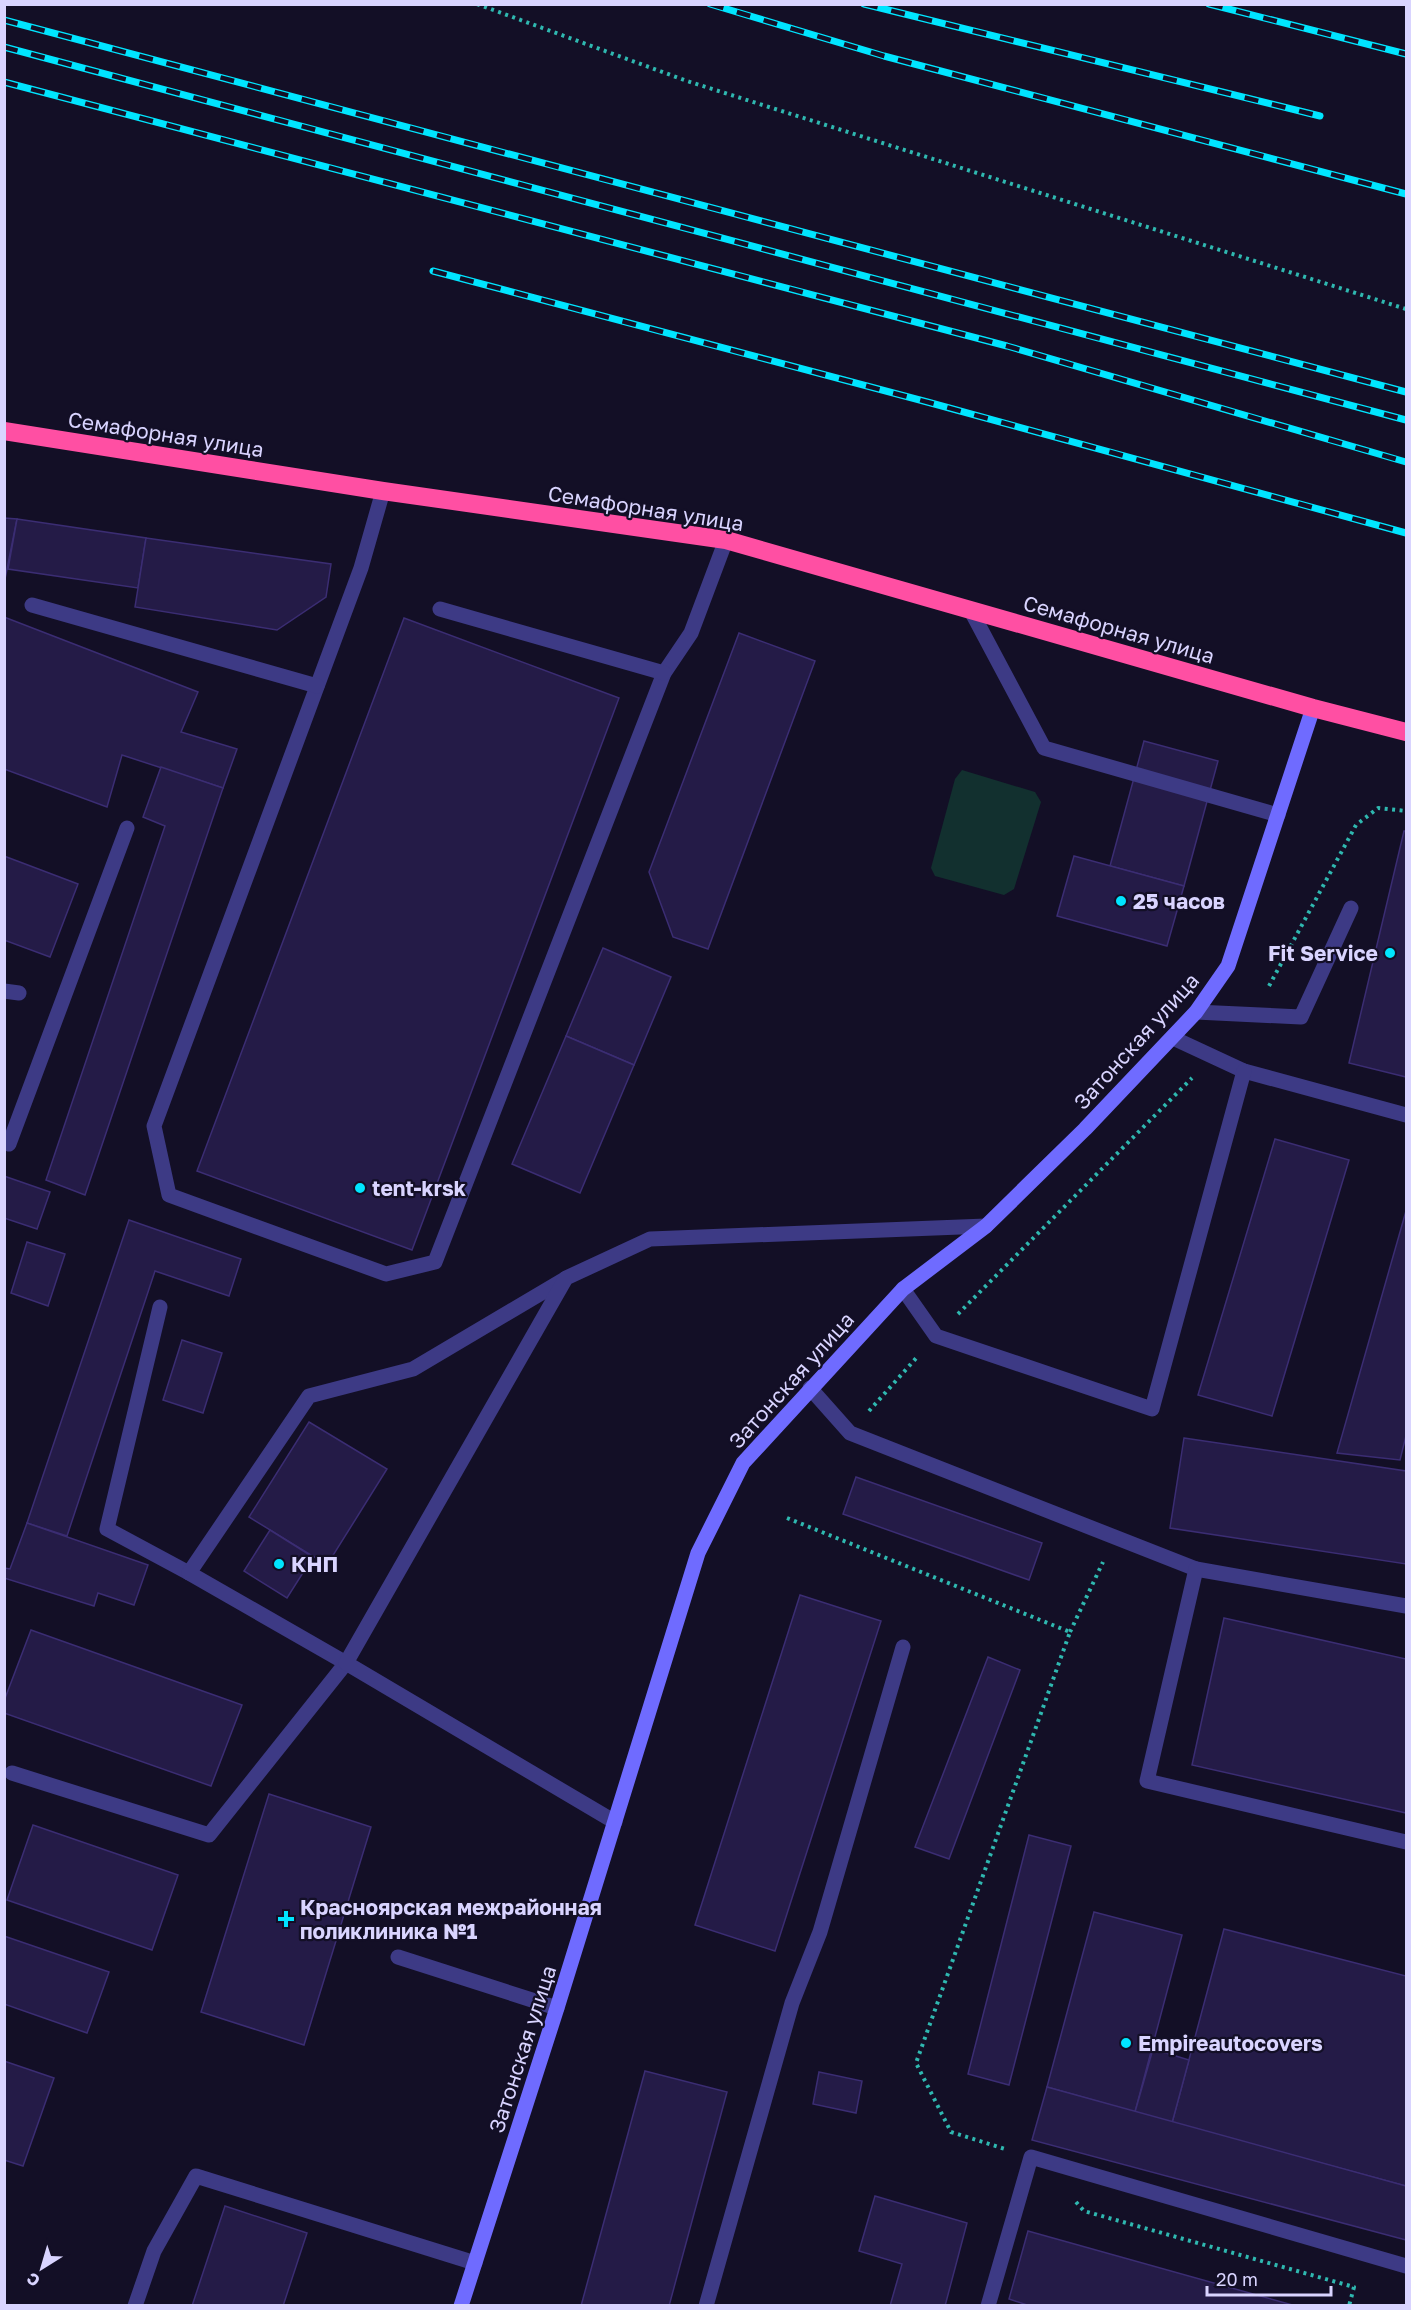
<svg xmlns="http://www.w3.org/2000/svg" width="1411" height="2310" viewBox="0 0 1411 2310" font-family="'Golos Text',sans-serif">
<rect width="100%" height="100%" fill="#130f26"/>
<path fill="#12302f" d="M962 770 1035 792 1041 802 1014 889 1004 895 935 876 931 868 955 779Z"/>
<g fill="#241b47" stroke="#3b2d73" stroke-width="1.5">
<path d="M4 518 17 519 4 584Z"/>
<path d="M17 519 146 538 138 588 8 569Z"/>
<path d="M146 538 331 564 326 597 277 630 135 607Z"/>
<path d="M4 617 198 692 181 732 237 749 223 788 122 755 107 807 4 769Z"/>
<path d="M404 618 619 698 412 1250 197 1171Z"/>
<path d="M739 633 815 661 708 949 673 937 649 872Z"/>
<path d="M1144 741 1218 761 1184 886 1110 866Z"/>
<path d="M161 767 223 788 85 1195 46 1180 165 826 143 817Z"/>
<path d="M1404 831H1406V1077L1349 1063Z"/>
<path d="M4 856 78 884 50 957 4 940Z"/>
<path d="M1074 856 1184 886 1167 946 1057 916Z"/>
<path d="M603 948 671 977 634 1065 566 1036Z"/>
<path d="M566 1036 634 1065 580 1193 512 1164Z"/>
<path d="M1275 1139 1349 1160 1272 1416 1198 1395Z"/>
<path d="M4 1176 50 1192 37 1229 4 1218Z"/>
<path d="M1406 1211V1436L1400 1460 1337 1453Z"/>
<path d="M129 1220 241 1259 229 1296 155 1271 67 1536 27 1523Z"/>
<path d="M27 1242 65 1254 48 1306 11 1293Z"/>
<path d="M182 1340 222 1353 203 1413 163 1400Z"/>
<path d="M309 1422 387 1469 327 1565 249 1517Z"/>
<path d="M1184 1438 1406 1471V1564L1170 1528Z"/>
<path d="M856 1477 1042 1543 1029 1580 843 1514Z"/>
<path d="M27 1523 148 1565 134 1605 98 1593 94 1606 4 1578V1568L10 1569Z"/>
<path d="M270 1530 313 1557 287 1598 244 1571Z"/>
<path d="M800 1595 881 1621 775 1951 695 1925Z"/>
<path d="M1224 1618 1406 1659V1813L1192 1765Z"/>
<path d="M31 1630 242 1705 211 1786 4 1713V1701Z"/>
<path d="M988 1657 1020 1670 949 1859 915 1847Z"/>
<path d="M269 1794 371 1827 304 2045 201 2012Z"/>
<path d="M33 1825 178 1875 152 1950 7 1900Z"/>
<path d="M1029 1835 1071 1846 1009 2085 968 2074Z"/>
<path d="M1094 1912 1182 1935 1135 2112 1047 2087Z"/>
<path d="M1224 1929 1406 1976V2186L1172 2123Z"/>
<path d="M4 1936 109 1972 87 2033 4 2004Z"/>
<path d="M1153 2049 1189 2060 1172 2123 1135 2112Z"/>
<path d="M4 2061 54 2078 23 2166 4 2160Z"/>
<path d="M645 2071 727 2092 669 2306H581Z"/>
<path d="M819 2072 862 2081 856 2113 813 2104Z"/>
<path d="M1047 2087 1406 2186V2240L1032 2140Z"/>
<path d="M875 2196 967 2223 945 2306H890L902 2264 859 2251Z"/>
<path d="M225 2206 307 2233 283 2306H192Z"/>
<path d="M1028 2231 1296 2306H1030L1009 2299Z"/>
</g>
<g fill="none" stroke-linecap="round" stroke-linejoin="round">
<g stroke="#2fb8b0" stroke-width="4" stroke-dasharray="3 4.5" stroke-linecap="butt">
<path d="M477 4 687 81 1406 309"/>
<path d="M1269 986 1356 825 1378 808 1406 811"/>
<path d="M958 1314 1192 1078"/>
<path d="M869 1411 918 1356"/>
<path d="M787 1518 1070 1632 916 2063 951 2132 1005 2149"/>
<path d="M1070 1632 1103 1562"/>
<path d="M1076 2202 1084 2211 1354 2287 1349 2306"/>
</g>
<g stroke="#3d3a85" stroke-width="15">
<path d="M383 491 361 568 154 1126 169 1195 386 1274 435 1262 664 673 691 633 726 540"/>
<path d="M32 605 317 686"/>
<path d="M440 609 664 673"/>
<path d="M970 609 1044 748 1278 815"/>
<path d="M4 991 19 993"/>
<path d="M1196 1012 1301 1017 1351 908"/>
<path d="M1173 1038 1244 1071 1406 1115"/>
<path d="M4 1142 9 1144 127 828"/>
<path d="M903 1289 936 1336 1152 1409 1244 1071"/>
<path d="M160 1307 107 1529 189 1573"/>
<path d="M810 1388 850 1433 1196 1569"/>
<path d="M1406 1606 1196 1569 1147 1781 1406 1842"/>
<path d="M12 1773 209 1835 346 1663 189 1573 309 1396 413 1369 565 1279"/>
<path d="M615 1822 346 1663 566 1278 650 1239 986 1226"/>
<path d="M398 1957 557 2008"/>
<path d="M135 2306 154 2251 196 2176 475 2263"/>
<path d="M706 2306 792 2003 820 1932 903 1647"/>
<path d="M988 2306 1031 2157 1406 2266"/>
</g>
<path stroke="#6f6bff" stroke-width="15" d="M461 2306 557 2008 698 1553 743 1463 903 1289 986 1226 1085 1129 1196 1012 1228 966 1313 708"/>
<path stroke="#ff4fa3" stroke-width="18" d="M4 431 383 491 726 540 1313 708 1406 732"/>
<g stroke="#00e5ff" stroke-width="7">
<g id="rail">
<path d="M710 4 884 56 1406 194"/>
<path d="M864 4 1320 116"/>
<path d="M1209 4 1406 54"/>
<path d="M4 20 1406 392"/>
<path d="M4 47 1406 420"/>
<path d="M4 82 1007 346 1406 462"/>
<path d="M433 271 931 403 1406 533"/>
</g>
</g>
<use href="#rail" stroke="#130f26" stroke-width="4.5" stroke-dasharray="14" stroke-linecap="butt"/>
</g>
<g fill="#00e5ff" stroke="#130f26" stroke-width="2">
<circle cx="1121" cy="901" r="6"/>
<circle cx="1390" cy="953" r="6"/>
<circle cx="360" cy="1188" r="6"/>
<circle cx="279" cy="1564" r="6"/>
<path d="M283 1910h6v6h6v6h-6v6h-6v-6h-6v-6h6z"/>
<circle cx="1126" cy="2043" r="6"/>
</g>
<g text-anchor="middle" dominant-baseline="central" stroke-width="4.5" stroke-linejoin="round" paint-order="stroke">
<g font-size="21" fill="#d9d4ff" stroke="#130f26">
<text transform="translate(166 434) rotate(9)">Семафорная улица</text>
<text transform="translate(646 508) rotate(9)">Семафорная улица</text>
<text transform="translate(1119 629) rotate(16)">Семафорная улица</text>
<text transform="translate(1136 1041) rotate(-48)">Затонская улица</text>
<text transform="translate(791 1380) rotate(-48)">Затонская улица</text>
<text transform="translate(522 2049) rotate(-72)">Затонская улица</text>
</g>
<g font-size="21" font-weight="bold" fill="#d9d4ff" stroke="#130f26" text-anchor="start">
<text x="1133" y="901">25 часов</text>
<text x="1378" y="953" text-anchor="end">Fit Service</text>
<text x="372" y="1188">tent-krsk</text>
<text x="291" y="1564">КНП</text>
<text x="300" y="1907">Красноярская межрайонная<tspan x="300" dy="24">поликлиника №1</tspan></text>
<text x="1138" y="2043">Empireautocovers</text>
</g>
</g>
<rect width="1411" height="2310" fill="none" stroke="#d9d4ff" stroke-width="12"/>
<g transform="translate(42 2268) rotate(217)" stroke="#130f26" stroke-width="4.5" paint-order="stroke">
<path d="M0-4.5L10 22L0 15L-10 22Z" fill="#d9d4ff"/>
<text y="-9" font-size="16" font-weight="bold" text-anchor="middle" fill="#d9d4ff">С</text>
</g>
<path d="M1207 2286v9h124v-9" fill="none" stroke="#d9d4ff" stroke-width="3"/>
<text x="1216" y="2286" font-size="18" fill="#d9d4ff" stroke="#130f26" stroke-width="4.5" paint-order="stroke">20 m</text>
</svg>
